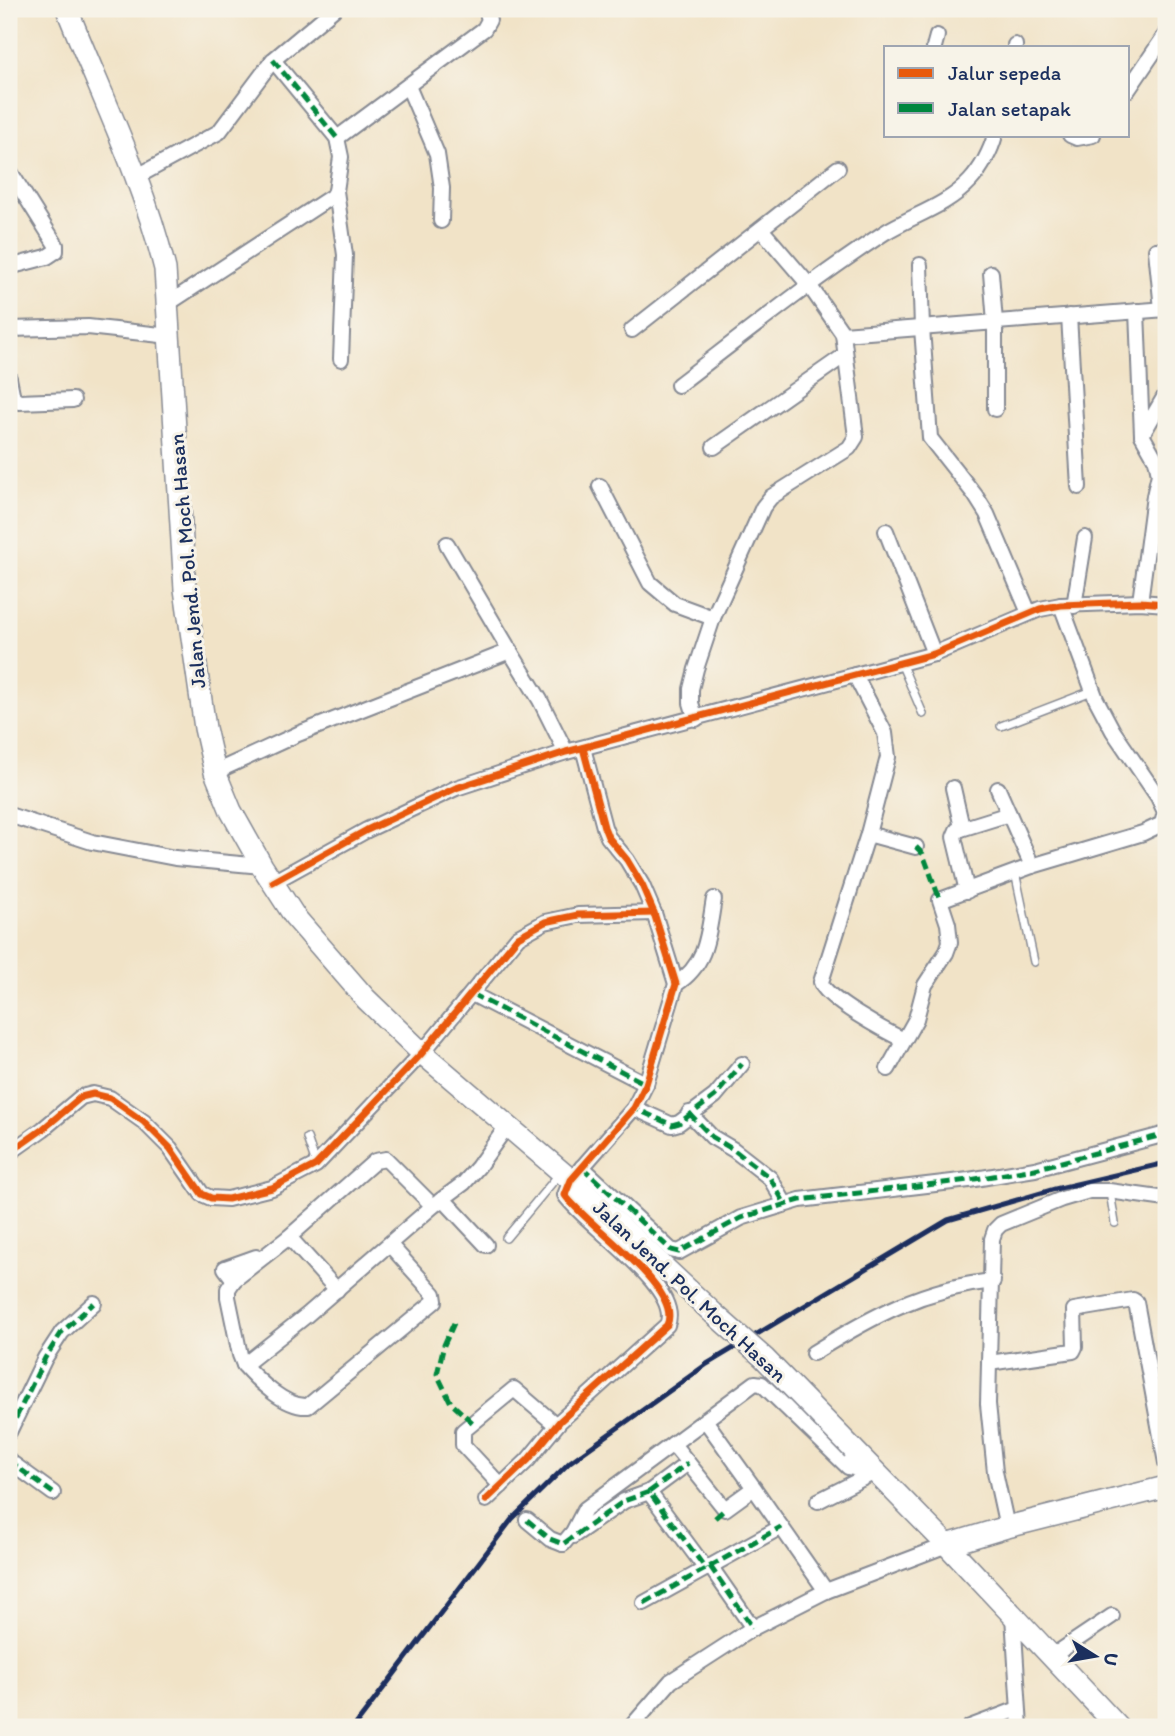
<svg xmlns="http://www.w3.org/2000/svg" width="1175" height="1736" viewBox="0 0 1175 1736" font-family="Itim,sans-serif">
<rect width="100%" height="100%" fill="#f7f3e8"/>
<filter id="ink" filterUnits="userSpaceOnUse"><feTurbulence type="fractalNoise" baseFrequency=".0143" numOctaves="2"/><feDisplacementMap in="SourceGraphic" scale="14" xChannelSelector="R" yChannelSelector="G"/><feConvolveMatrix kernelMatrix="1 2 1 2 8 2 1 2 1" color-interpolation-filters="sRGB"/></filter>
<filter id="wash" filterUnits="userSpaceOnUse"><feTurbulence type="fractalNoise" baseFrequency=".00686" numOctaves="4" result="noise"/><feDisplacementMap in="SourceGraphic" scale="28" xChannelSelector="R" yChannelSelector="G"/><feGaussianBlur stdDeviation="1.57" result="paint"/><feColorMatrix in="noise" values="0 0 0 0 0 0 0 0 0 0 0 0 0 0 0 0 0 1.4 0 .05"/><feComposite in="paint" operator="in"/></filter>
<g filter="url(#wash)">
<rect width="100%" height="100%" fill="#f1e3c7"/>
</g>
<g filter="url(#ink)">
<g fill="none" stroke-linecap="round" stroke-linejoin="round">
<g stroke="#868992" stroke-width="10">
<g id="lane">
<path d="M901 663 923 714"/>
<path d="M1001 726 1092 691"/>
<path d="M1015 872 1034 962"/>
<path d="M307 1138 316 1164"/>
<path d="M1110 1192 1115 1223"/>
<path d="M506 1238 561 1172"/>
</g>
</g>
<g stroke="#868992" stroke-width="18">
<g id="street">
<path d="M934 47 937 36"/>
<path d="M1015 47V45"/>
<path d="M408 86 437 154 442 188 441 221"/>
<path d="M1128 90 1166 34"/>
<path d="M1070 135 1077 138 1093 135"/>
<path d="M337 138 484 29 489 20 486 9"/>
<path d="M9 170 56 245V251L47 257 9 267"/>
<path d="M136 177 219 132 273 60 334 9"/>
<path d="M336 191 345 255 341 359"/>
<path d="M1156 250 1162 309"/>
<path d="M920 265 922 328 930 438 975 495 987 514 1029 613"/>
<path d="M991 273 995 322V409"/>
<path d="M169 303 334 195 336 191 341 157 337 138 273 60"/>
<path d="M1137 311 1142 435 1156 460 1159 474 1154 496 1140 602"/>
<path d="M1069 316 1079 487"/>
<path d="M9 329 88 327 170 336"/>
<path d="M632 330 838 168"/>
<path d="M843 334 1166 309"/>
<path d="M9 378 13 398 19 402 73 400"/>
<path d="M678 385C746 333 812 280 884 233 911 216 947 206 970 181 981 169 991 151 995 135"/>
<path d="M1142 435 1166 394"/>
<path d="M714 447 845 355"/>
<path d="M600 486 650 583 675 604 713 618"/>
<path d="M886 531 934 654"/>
<path d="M447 544 510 651"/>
<path d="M1074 606 1085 538"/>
<path d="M855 675 885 733 888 757 868 834 821 982C825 999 887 1032 904 1040"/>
<path d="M696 719 691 703V689L696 669 713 618 763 507 771 497 849 448 856 437 843 334 809 285 761 229"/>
<path d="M215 772 298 734 510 651 540 700 566 752"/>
<path d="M953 788 961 823V829L957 830 954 837 967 891"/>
<path d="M998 789 1032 866"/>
<path d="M9 815 92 842 175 858 262 866"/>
<path d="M961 829 1009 814"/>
<path d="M868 834 916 847"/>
<path d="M273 882 367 830 456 788 566 752 934 654 1040 609 1061 605 1140 602 1166 604"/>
<path d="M676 984C708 964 708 933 714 899"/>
<path d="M472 994 646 1084"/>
<path d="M888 1069 916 1019 925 985 946 953 950 942 948 924 940 900 1032 866 1143 833 1162 824 1165 812 1158 797 1113 731 1096 699 1061 605"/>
<path d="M634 1108 672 1125 679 1123 715 1096 742 1064"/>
<path d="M689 1113 712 1137 734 1150 770 1178 785 1204"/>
<path d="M9 1153 43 1129 81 1097 93 1094 110 1098 144 1122 170 1148 202 1194 211 1198 228 1199 272 1188 316 1165 422 1053 518 937 545 922 578 915 654 913"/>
<path d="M582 1167 671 1250 679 1252 741 1218 800 1200 969 1180 1035 1169 1166 1134"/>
<path d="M443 1199 486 1245"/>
<path d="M433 1206 386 1159 375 1161 289 1237 234 1280 228 1289V1297L240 1355 244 1365 307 1315 433 1206 464 1183 478 1167 507 1126"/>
<path d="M289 1237 337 1290"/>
<path d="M234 1280 225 1268 256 1257"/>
<path d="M813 1353C871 1317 923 1288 993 1281"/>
<path d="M989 1363 1073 1351 1075 1347 1074 1310 1133 1300 1136 1302 1166 1463"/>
<path d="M244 1365C258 1381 286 1408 308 1406L435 1301 434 1294 390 1245"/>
<path d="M9 1432 45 1358 62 1332 94 1303"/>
<path d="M673 1444 725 1509 754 1488 705 1420"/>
<path d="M9 1461 53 1493"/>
<path d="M501 1486 463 1445V1431L514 1389 556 1425"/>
<path d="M754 1488 826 1591"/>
<path d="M649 1492 688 1463"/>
<path d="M486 1500 528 1460 560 1421 667 1325C684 1288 584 1224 565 1195L571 1180 634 1108 646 1084 676 984 654 913 642 885 627 860 608 837 604 827 583 748"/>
<path d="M818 1501 875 1472"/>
<path d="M527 1520 550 1539 563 1544"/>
<path d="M1007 1527 995 1472 988 1404 992 1239 995 1230 1001 1224 1062 1199 1089 1191H1109L1166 1199"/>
<path d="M573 1536 624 1501 649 1492 706 1569"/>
<path d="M563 1544 573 1532 585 1509 755 1383 762 1384 848 1467 854 1468 865 1461"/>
<path d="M710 1566 753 1628"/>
<path d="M644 1603 781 1527"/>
<path d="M1013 1616 1020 1727"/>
<path d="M1051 1657 1112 1616"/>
<path d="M631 1727 671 1681 753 1628 826 1591 947 1545"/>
<path d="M970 1727 1018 1709"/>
</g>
</g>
<g stroke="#868992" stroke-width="24">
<g id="secondary">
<path d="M67 9C101 95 143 179 165 269L185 589 205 728 215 772 231 811 262 866 295 917 366 999 422 1053 571 1180 713 1313"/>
<path d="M853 1449 947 1545 1118 1727"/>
<path d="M947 1545 1007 1527 1166 1487"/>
</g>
</g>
<use href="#lane" stroke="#fff" stroke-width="7"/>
<use href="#street" stroke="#fff" stroke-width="14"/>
<use href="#secondary" stroke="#fff" stroke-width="21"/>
<path stroke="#1b2f5e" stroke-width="5" d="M354 1727 512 1519 570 1462 707 1364 948 1220 1055 1189 1166 1163"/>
<g stroke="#868992" stroke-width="24" stroke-linecap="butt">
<path id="secondary-bridge" d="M713 1313 764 1358 853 1449"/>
</g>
<use href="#secondary-bridge" stroke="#fff" stroke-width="21"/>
<g stroke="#00873e" stroke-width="5" stroke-dasharray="10 5" stroke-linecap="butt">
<path d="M273 60 337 138"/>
<path d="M916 847 923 854 940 900"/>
<path d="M472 994 646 1084"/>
<path d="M631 1111 634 1108 672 1125 679 1123 715 1096 742 1064"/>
<path d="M689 1113 712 1137 734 1150 770 1178 785 1204"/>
<path d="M582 1167 671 1250 679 1252 741 1218 800 1200 969 1180 1035 1169 1166 1134"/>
<path d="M454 1323 444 1345 437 1374 451 1403 473 1423"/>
<path d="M9 1432 45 1358 62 1332 94 1303"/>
<path d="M9 1461 53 1493"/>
<path d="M649 1492 688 1463"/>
<path d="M715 1518 725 1509"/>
<path d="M527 1520 550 1539 563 1544 624 1501 649 1492 706 1569"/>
<path d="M710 1566 753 1628"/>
<path d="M644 1603 781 1527"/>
</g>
<g stroke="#f7f3e8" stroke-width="11">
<g id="cycleway">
<path d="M273 882 367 830 456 788 566 752 934 654 1040 609 1061 605 1140 602 1166 604"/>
<path d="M9 1153 43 1129 81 1097 93 1094 110 1098 144 1122 170 1148 202 1194 211 1198 228 1199 272 1188 316 1165 422 1053 518 937 545 922 578 915 654 913"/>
<path d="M486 1500 528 1460 560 1421 667 1325C684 1288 584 1224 565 1195L571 1180 634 1108 646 1084 676 984 654 913 642 885 627 860 608 837 604 827 583 748"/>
</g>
</g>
<use href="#cycleway" stroke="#e8590c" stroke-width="7"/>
</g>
</g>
<g text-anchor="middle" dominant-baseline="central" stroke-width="6" stroke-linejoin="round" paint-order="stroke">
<g font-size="21" fill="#1b2f5e" stroke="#f7f3e8">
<text transform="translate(187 561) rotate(-95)">Jalan Jend. Pol. Moch Hasan</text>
<text transform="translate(690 1291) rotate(43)">Jalan Jend. Pol. Moch Hasan</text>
</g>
</g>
<rect width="1175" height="1736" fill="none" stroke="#f7f3e8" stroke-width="35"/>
<rect x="884" y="46" width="245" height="91" fill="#f7f3e8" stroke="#9fa5b1" stroke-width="2"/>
<rect x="898" y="68" width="35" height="10" fill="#e8590c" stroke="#9fa5b1" stroke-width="2"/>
<text x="948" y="80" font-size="21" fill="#1b2f5e">Jalur sepeda</text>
<rect x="898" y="103" width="35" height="10" fill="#00873e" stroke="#9fa5b1" stroke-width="2"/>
<text x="948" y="116" font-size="21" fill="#1b2f5e">Jalan setapak</text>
<g transform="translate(1095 1656) rotate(101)" stroke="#f7f3e8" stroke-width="5" paint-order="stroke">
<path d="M0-5L12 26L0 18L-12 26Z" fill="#1b2f5e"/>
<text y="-10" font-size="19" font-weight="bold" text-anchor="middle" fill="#1b2f5e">U</text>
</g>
</svg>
